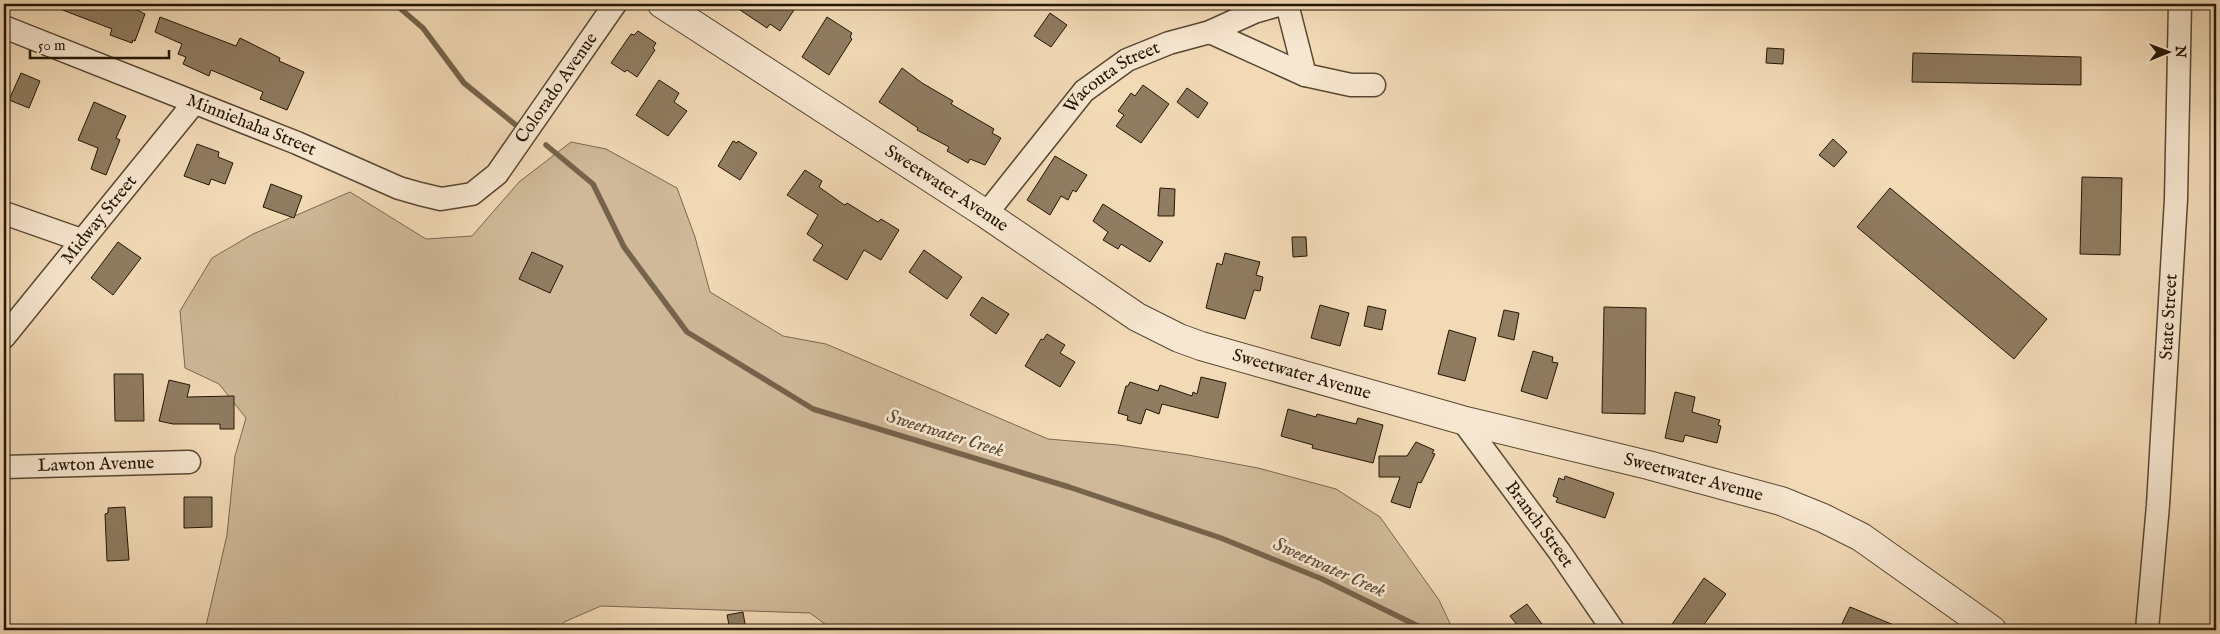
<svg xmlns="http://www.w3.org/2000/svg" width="2220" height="634" viewBox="0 0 2220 634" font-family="'IM FELL English',serif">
<rect width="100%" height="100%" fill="#f2dab7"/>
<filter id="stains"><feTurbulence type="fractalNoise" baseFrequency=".004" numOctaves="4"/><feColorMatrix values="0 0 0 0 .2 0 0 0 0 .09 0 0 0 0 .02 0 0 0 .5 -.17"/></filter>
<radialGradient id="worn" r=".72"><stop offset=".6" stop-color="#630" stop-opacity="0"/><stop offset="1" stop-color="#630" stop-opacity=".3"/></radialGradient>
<path fill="#cfb999" stroke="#7a684e" d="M571 142 606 149 677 188 695 237 710 292 783 336 826 344 1048 439 1118 445 1188 455 1258 468 1336 489 1380 517 1439 600 1453 630H833L810 613 601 606 564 622 559 630H205L227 535 235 456 246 418 219 384 185 368 180 311 212 258 253 234 350 192 426 239 472 236 519 182Z"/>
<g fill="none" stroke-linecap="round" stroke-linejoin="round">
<g stroke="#76634b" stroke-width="5.5">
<path d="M395 4 423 28 464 83 517 126"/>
<path d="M546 145 593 184 624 247 687 332 813 409 1069 487 1221 538 1322 579 1426 630"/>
</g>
</g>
<g fill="#8f7c61" stroke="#241604">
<path d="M47 4H125L145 14 135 41 133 40 132 43 110 35 112 29Z"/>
<path d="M731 4H798L780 31 770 24 767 28Z"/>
<path d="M1050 13 1067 25 1051 47 1034 36Z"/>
<path d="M160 17 236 46 240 38 280 58 279 61 304 72 287 110 260 99 263 92 211 70 209 76 183 64 186 57 178 54 182 44 155 32Z"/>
<path d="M827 17 852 33 850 37 852 39 829 75 802 57Z"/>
<path d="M638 31 656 43 653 48 655 50 637 77 627 70 625 72 611 63 631 34 634 35Z"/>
<path d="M1767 48 1784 49 1783 64 1766 63Z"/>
<path d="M1913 53 2081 57V85L1912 82Z"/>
<path d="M902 68 922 83 953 101 951 104 994 129 992 133 1001 138 985 165 970 159 968 163 947 151 949 147 917 130 918 128 879 102Z"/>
<path d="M21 73 40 81 29 108 9 100Z"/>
<path d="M659 80 679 93 674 102 687 111 668 136 636 115Z"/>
<path d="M1143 85 1169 104 1141 143 1116 126 1124 115 1118 111 1131 93 1135 96Z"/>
<path d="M1187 88 1208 103 1198 118 1177 102Z"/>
<path d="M94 102 126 116 116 138 120 140 106 175 91 169 98 148 78 140Z"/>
<path d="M1833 139 1847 152 1834 167 1819 155Z"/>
<path d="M733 141 737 143 738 141 757 153 740 180 718 166Z"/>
<path d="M197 144 219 152 218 157 233 163 225 184 211 179 209 185 184 176Z"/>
<path d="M1055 156 1087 175 1076 192 1073 190 1068 200 1061 196 1050 215 1027 200Z"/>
<path d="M805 170 822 181 819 187 843 204 845 205 847 203 878 222 881 219 899 230 881 260 864 250 847 280 813 260 823 245 807 234 818 215 787 195Z"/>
<path d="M2082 177 2122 178 2120 255 2080 254Z"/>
<path d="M271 184 302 196 294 218 263 207Z"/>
<path d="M1160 188 1175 189 1174 216H1158Z"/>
<path d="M1890 188 2047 319 2014 359 1857 227Z"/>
<path d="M1103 204 1163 242 1150 262 1121 244 1118 249 1103 240 1108 232 1093 221Z"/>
<path d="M1292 237H1306L1307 256 1293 257Z"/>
<path d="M118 242 141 258 113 295 91 278Z"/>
<path d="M924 250 962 277 947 299 909 272Z"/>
<path d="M532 252 563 266 550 293 519 279Z"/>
<path d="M1225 253 1260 262 1256 275 1263 277 1260 291 1254 290 1245 319 1206 308 1217 263 1222 265Z"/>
<path d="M982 297 1009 314 996 334 970 315Z"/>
<path d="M1320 305 1349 313 1340 346 1311 338Z"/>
<path d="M1368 306 1386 310 1382 330 1364 326Z"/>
<path d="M1604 307 1646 308 1645 414 1602 413Z"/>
<path d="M1504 310 1519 313 1514 340 1498 336Z"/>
<path d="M1449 330 1476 338 1465 381 1438 374Z"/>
<path d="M1047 334 1065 345 1060 353 1075 362 1060 387 1025 366 1041 339 1043 340Z"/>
<path d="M1533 351 1553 357 1552 362 1558 363 1547 399 1521 391Z"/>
<path d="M114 374H143L144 421H115Z"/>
<path d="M1201 377 1226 383 1218 418 1162 404 1159 414 1146 409 1141 424 1127 420 1128 416 1118 413 1126 386H1128L1130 382 1158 391 1160 385 1192 396 1193 392 1197 394Z"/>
<path d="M169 380 190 385 187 397 234 396V429H220V424H173L159 421Z"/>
<path d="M1675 392 1695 397 1692 412 1720 420 1718 425 1721 426 1717 443 1685 435 1683 442 1665 438Z"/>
<path d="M1288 409 1316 417 1317 414 1356 424 1358 418 1383 425 1373 463 1312 448 1313 445 1281 436Z"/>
<path d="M1416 442 1434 450 1432 453 1435 454 1421 483 1418 482 1410 508 1391 502 1400 477H1379V456H1407Z"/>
<path d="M1565 476 1614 493 1605 518 1556 502 1558 498 1553 496 1559 478 1564 480Z"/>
<path d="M184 497H212V527L184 528Z"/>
<path d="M125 507 129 560 107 561 105 514 108 513V508Z"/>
<path d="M1704 578 1726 594 1700 630H1668Z"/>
<path d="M1527 604 1542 624 1533 630H1521L1510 616Z"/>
<path d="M1850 607 1906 630H1839Z"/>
<path d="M743 612 746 630H730L727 615Z"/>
</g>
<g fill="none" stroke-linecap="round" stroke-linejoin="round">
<g stroke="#584731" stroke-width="25">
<g id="minor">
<path d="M1287 4 1305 75"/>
<path id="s1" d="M4 27 297 143 399 188 420 194 441 199 472 194 497 174 615 4"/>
<path d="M1210 32 1305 75 1351 85H1374"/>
<path d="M4 213 81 240"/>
<path id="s2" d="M986 214 1084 91 1127 60 1169 43 1210 32 1254 12 1282 4"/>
<path id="s3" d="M4 337 194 103"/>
<path id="s4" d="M1462 420 1559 551 1613 630"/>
<path id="s5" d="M4 467 189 462"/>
<path id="s6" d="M2147 630 2158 505 2176 199 2180 4"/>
</g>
</g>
<g stroke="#584731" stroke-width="30">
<g id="tertiary">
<path id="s7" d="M662 4 986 214 1137 317 1179 338 1201 346 1462 420 1648 465 1781 501 1823 518 1861 537 1992 630"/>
</g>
</g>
<use href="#minor" stroke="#f7e7d0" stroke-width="22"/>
<use href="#tertiary" stroke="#f7e7d0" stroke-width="28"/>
</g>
<g text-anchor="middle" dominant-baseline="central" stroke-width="5" stroke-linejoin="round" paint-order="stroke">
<g font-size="18" fill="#241604" stroke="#f7e7d0">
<text stroke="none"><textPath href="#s2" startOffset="188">Wacouta Street</textPath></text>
<text stroke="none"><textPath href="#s1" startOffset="638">Colorado Avenue</textPath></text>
<text stroke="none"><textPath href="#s1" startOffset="266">Minniehaha Street</textPath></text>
<text stroke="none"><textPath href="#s7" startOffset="339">Sweetwater Avenue</textPath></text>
<text stroke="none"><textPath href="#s3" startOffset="151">Midway Street</textPath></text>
<text stroke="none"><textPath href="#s6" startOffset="314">State Street</textPath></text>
<text stroke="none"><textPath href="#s7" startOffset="744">Sweetwater Avenue</textPath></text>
<text stroke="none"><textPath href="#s5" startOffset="92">Lawton Avenue</textPath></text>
<text stroke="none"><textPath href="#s7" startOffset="1149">Sweetwater Avenue</textPath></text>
<text stroke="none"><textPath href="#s4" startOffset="130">Branch Street</textPath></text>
</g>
<g font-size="19" font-style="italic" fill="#5a4a33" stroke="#f7e7d0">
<text transform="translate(945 434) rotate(17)">Sweetwater Creek</text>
<text transform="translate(1329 568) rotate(24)">Sweetwater Creek</text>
</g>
</g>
<rect width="2220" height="634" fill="none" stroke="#f2dab7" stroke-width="20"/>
<rect x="5" y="5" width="2210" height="624" fill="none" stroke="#241604" stroke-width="2.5"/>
<rect x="10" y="10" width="2200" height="614" fill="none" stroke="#241604"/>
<g transform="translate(2168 52) rotate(89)" stroke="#f7e7d0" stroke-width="4" paint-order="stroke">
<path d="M0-4L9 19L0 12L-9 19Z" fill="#241604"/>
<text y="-8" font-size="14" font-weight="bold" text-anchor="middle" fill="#241604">N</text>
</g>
<path d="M30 50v8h139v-8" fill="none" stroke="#241604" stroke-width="2.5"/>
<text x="38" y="50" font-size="15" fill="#241604" stroke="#f7e7d0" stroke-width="4" paint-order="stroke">50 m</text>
<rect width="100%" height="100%" filter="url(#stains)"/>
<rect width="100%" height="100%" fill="url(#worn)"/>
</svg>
